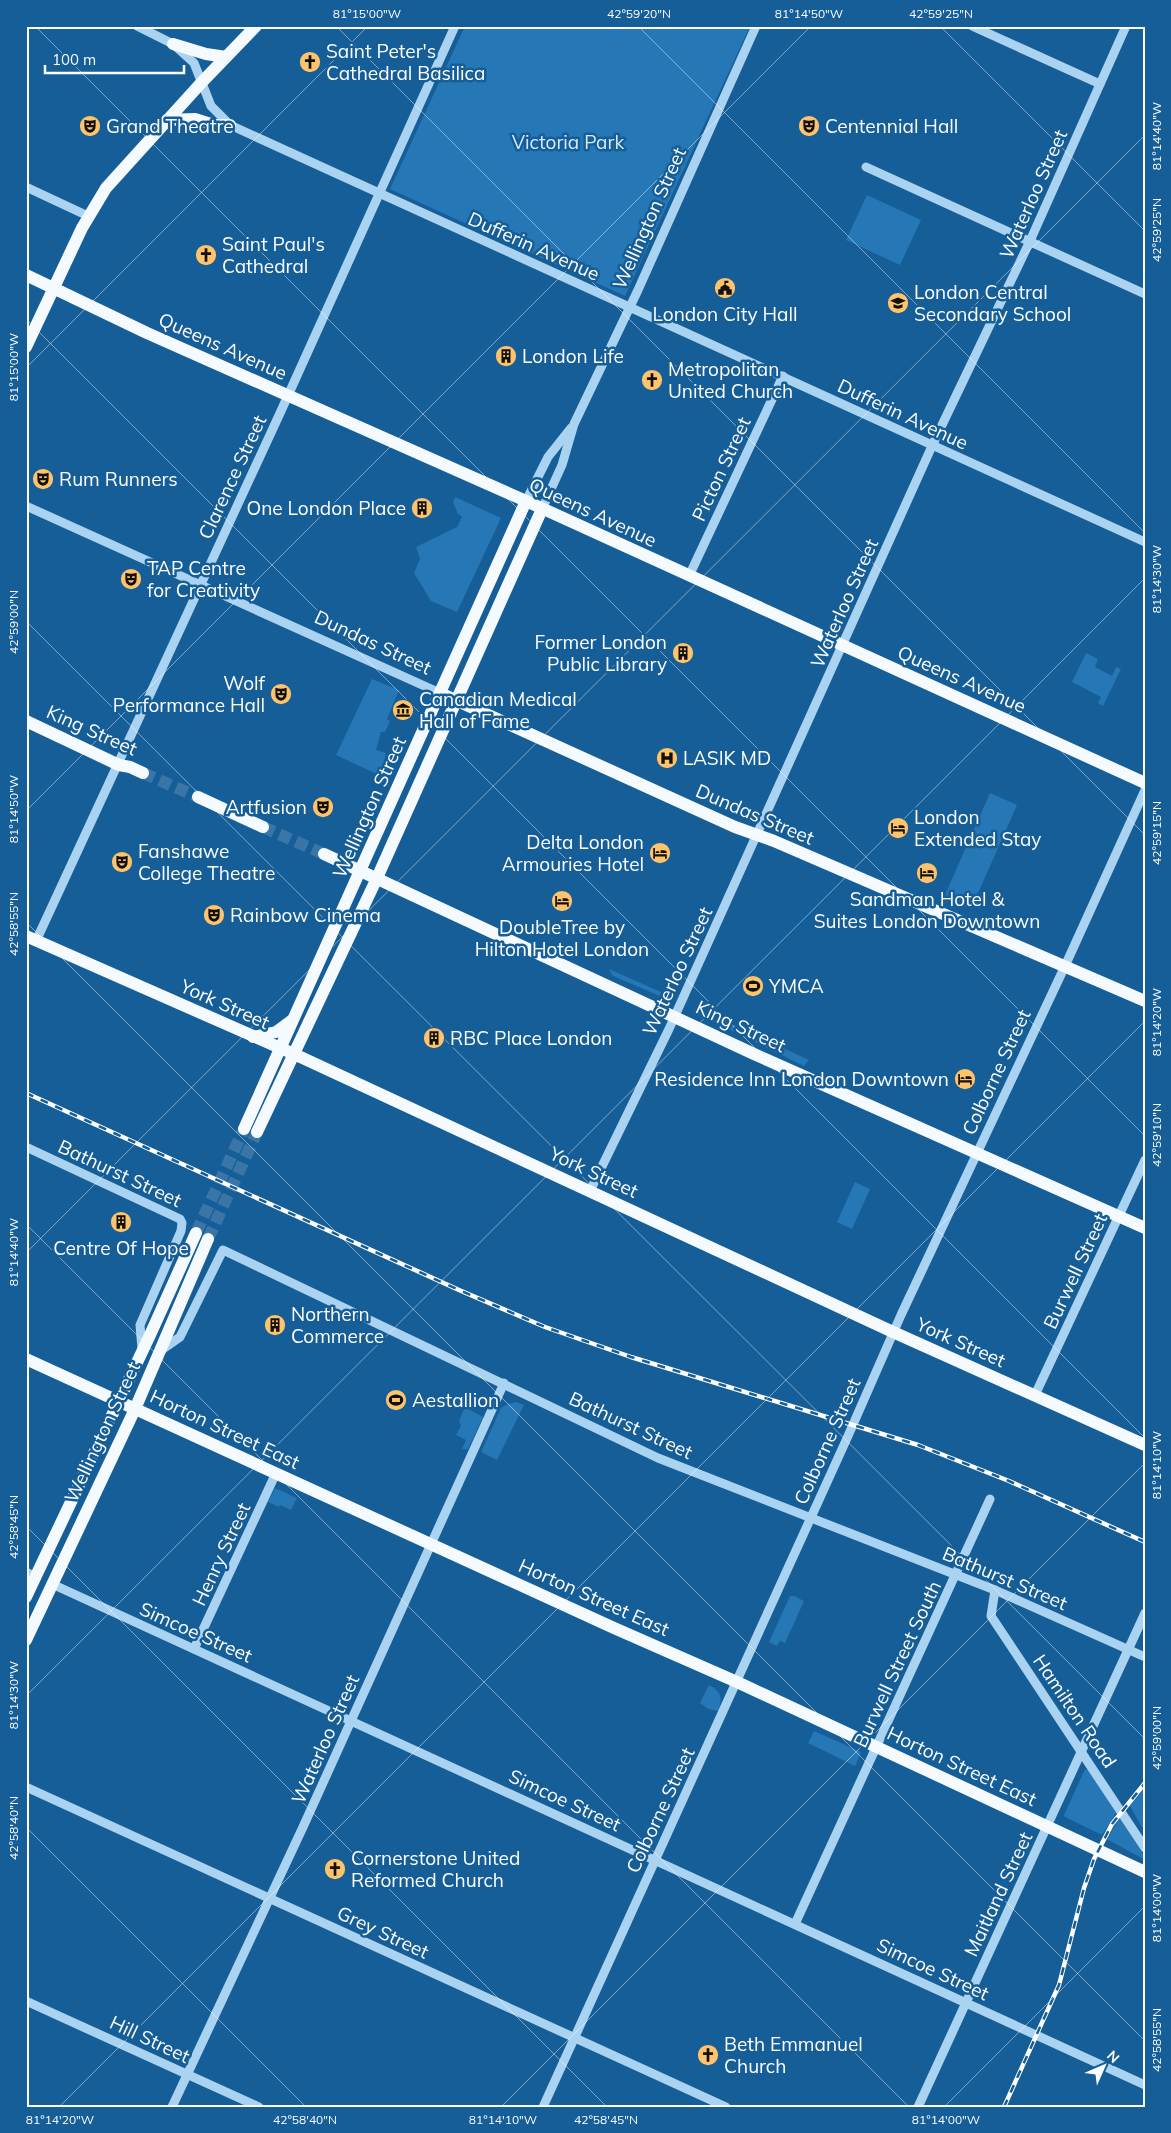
<svg xmlns="http://www.w3.org/2000/svg" width="1171" height="2133" viewBox="0 0 1171 2133" font-family="Mulish,sans-serif">
<rect width="100%" height="100%" fill="#165e98"/>
<g fill="#2677b5">
<path d="M465 26H750L625 296 390 189Z"/>
<path d="M867 195 921 220 900 265 846 240Z"/>
<path d="M455 497 501 518 457 612 431 601 414 573 420 559 416 547 457 527 462 517 458 514 453 502Z"/>
<path d="M1086 653 1098 659 1095 667 1112 676 1116 667 1121 669 1103 706 1098 703 1101 697 1072 682Z"/>
<path d="M372 679 399 690 387 719 390 721 385 732H381L376 750 386 753 381 776 336 755Z"/>
<path d="M990 793 1017 805 971 909 944 897Z"/>
<path d="M609 969 661 992 660 996 613 976Z"/>
<path d="M697 1008 809 1060 804 1066 695 1013 694 1009Z"/>
<path d="M855 1182 870 1189 852 1229 837 1222Z"/>
<path d="M516 1402 524 1405 497 1460 481 1452 501 1408 508 1404Z"/>
<path d="M465 1407 483 1417 468 1449H462L466 1440 456 1435 461 1426 459 1421Z"/>
<path d="M275 1488 297 1498 291 1510 280 1505 279 1507 268 1502Z"/>
<path d="M790 1596H794L804 1601 785 1643 780 1641 777 1646 769 1642Z"/>
<path d="M709 1685C721 1691 723 1698 718 1711L708 1709 700 1703Z"/>
<path d="M814 1731 861 1752 855 1766 808 1743Z"/>
<path d="M1085 1769 1089 1770 1116 1813 1102 1835 1065 1817 1064 1815Z"/>
<path d="M1145 1788V1830L1144 1831 1130 1806Z"/>
<path d="M1120 1818 1145 1857V1860L1107 1839Z"/>
</g>
<g fill="none" stroke-linecap="round" stroke-linejoin="round">
<g stroke="#3976a7" stroke-width="12" stroke-dasharray="12 6" stroke-linecap="butt">
<path d="M143 773 198 797"/>
<path d="M263 827 324 854"/>
<path d="M196 1233 244 1129"/>
<path d="M208 1239 257 1132"/>
</g>
<g stroke="#aad3f2" stroke-width="9">
<path d="M137 26 173 44 194 63 211 106 230 125 1145 542"/>
<path d="M972 26 1100 84"/>
<path d="M866 167 1145 294"/>
<path d="M26 187 88 216"/>
<path d="M526 501 548 457 571 428"/>
<path d="M26 506 440 693"/>
<path d="M542 509 562 465 574 424 638 290 756 26"/>
<path d="M689 576 783 376"/>
<path d="M36 941 281 411 455 26"/>
<path d="M26 1147 180 1219 182 1223 181 1231 140 1325 142 1349"/>
<path d="M590 1191 669 1029 932 446 1030 241 1126 26"/>
<path d="M160 1351 180 1337 223 1250 658 1458 995 1590 1145 1657"/>
<path d="M1035 1395 1145 1160"/>
<path d="M26 1572 35 1577"/>
<path d="M52 1584 1145 2085"/>
<path d="M995 1590 991 1616 1145 1848"/>
<path d="M194 1649 276 1473"/>
<path d="M26 1787 726 2107"/>
<path d="M795 1924 990 1499"/>
<path d="M26 2001 259 2107"/>
<path d="M172 2107 303 1827 504 1383"/>
<path d="M543 2107 848 1436 901 1315 1065 966 1145 790"/>
<path d="M918 2107 1145 1613"/>
</g>
<g stroke="#f5faff" stroke-width="12">
<path d="M173 44 206 54 226 57"/>
<path d="M167 120 195 119 214 125H230"/>
<path d="M26 275 147 333 526 501 1145 783"/>
<path d="M26 347 82 228 106 188 202 82 256 26"/>
<path d="M440 693 735 827 774 841 1145 1001"/>
<path d="M26 721 119 765 130 767 143 773"/>
<path d="M198 797 263 827"/>
<path d="M324 854 754 1054 1145 1228"/>
<path d="M26 936 294 1054 893 1332 1145 1445"/>
<path d="M253 1037 276 1032 291 1021"/>
<path d="M244 1129 526 501"/>
<path d="M257 1132 377 878 542 509"/>
<path d="M26 1359 614 1628 737 1682 1145 1872"/>
<path d="M26 1597 150 1335 196 1233"/>
<path d="M26 1640 135 1409 208 1239"/>
</g>
<g stroke="#fff" stroke-width="4.5">
<g id="rail">
<path d="M26 1093 459 1290 545 1327 631 1357 918 1445 1009 1481 1145 1542"/>
<path d="M1004 2107 1059 1985 1084 1888 1094 1859 1112 1824 1145 1783"/>
</g>
</g>
<use href="#rail" stroke="#165e98" stroke-width="2.5" stroke-dasharray="8" stroke-linecap="butt"/>
</g>
<path fill="none" stroke="#fff" stroke-width="1" stroke-opacity="0.45" d="M35 26 1145 1136M336 26 1145 835M638 26 1145 533M940 26 1145 231M26 319 1145 1438M26 368 368 26M26 621 1145 1739M26 811 811 26M26 922 1145 2041M26 1224 909 2107M26 1253 1145 135M26 1526 607 2107M26 1696 1145 578M26 1827 306 2107M59 2107 1145 1021M501 2107 1145 1463M944 2107 1145 1906"/>
<defs>
<g id="church-disc" transform="scale(1.125)"><circle r="9.5" fill="#ffc36b" stroke="#165e98"/><path d="M-1.2-6h2.4v3.5h3.3v2.4h-3.3V6h-2.4V-.1h-3.3v-2.4h3.3Z" fill="#111"/></g>
<g id="theatre-disc" transform="scale(1.125)"><circle r="9.5" fill="#ffc36b" stroke="#165e98"/><path d="M-5-5.5Q0-4 5-5.5V0Q5 5 0 6Q-5 5-5 0ZM-3.3-2.5H-1v1.5H-3.3ZM1-2.5H3.3v1.5H1ZM-2.8 1Q0 5.5 2.8 1Z" fill="#111"/></g>
<g id="civic-disc" transform="scale(1.125)"><circle r="9.5" fill="#ffc36b" stroke="#165e98"/><path d="M-.6-6.5H3V-4.5H.6V-3L4-1V1h2V6H-6V1h2V-1L-.6-3ZM-1.2 2.5V6h2.4V2.5Z" fill="#111"/></g>
<g id="school-disc" transform="scale(1.125)"><circle r="9.5" fill="#ffc36b" stroke="#165e98"/><path d="M0-5L7-2L0 1L-7-2ZM-4 1L0 2.5L4 1V4Q0 6-4 4Z" fill="#111"/></g>
<g id="building-disc" transform="scale(1.125)"><circle r="9.5" fill="#ffc36b" stroke="#165e98"/><path d="M-4-6H4V6H1V3H-1V6H-4ZM-2.5-4.3h1.7v1.8h-1.7ZM.8-4.3h1.7v1.8H.8ZM-2.5-1h1.7V.8h-1.7ZM.8-1h1.7V.8H.8Z" fill="#111"/></g>
<g id="museum-disc" transform="scale(1.125)"><circle r="9.5" fill="#ffc36b" stroke="#165e98"/><path d="M0-6L6-3V-2H-6V-3ZM-5-1h2V3h-2ZM-1-1h2V3h-2ZM3-1h2V3H3ZM-6 4H6V6H-6Z" fill="#111"/></g>
<g id="hospital-disc" transform="scale(1.125)"><circle r="9.5" fill="#ffc36b" stroke="#165e98"/><path d="M-5-5h3v3.5h4V-5h3V5h-3V1.5h-4V5h-3Z" fill="#111"/></g>
<g id="hotel-disc" transform="scale(1.125)"><circle r="9.5" fill="#ffc36b" stroke="#165e98"/><path d="M-6-4.5h1.5V1H6V5H4.5V3h-9V5H-6ZM-4 0a1.8 1.8 0 1 1 3.6 0ZM.5 0V-2.5h3Q6-2.5 6 0Z" fill="#111"/></g>
<g id="stadium-disc" transform="scale(1.125)"><circle r="9.5" fill="#ffc36b" stroke="#165e98"/><path d="M0-5a6.5 5 0 1 0 0 10a6.5 5 0 1 0 0-10ZM-3.5-1.8h7v3.6h-7Z" fill="#111"/></g>
</defs>
<g fill-rule="evenodd">
<use href="#church-disc" x="310" y="62"/>
<use href="#theatre-disc" x="90" y="126"/>
<use href="#theatre-disc" x="809" y="126"/>
<use href="#church-disc" x="206" y="255"/>
<use href="#civic-disc" x="725" y="288"/>
<use href="#school-disc" x="898" y="303"/>
<use href="#building-disc" x="506" y="356"/>
<use href="#church-disc" x="652" y="380"/>
<use href="#theatre-disc" x="43" y="479"/>
<use href="#building-disc" x="422" y="508"/>
<use href="#theatre-disc" x="131" y="579"/>
<use href="#building-disc" x="683" y="653"/>
<use href="#theatre-disc" x="281" y="694"/>
<use href="#museum-disc" x="403" y="710"/>
<use href="#hospital-disc" x="667" y="758"/>
<use href="#theatre-disc" x="323" y="807"/>
<use href="#hotel-disc" x="898" y="828"/>
<use href="#hotel-disc" x="660" y="853"/>
<use href="#theatre-disc" x="122" y="862"/>
<use href="#hotel-disc" x="927" y="873"/>
<use href="#hotel-disc" x="562" y="901"/>
<use href="#theatre-disc" x="214" y="915"/>
<use href="#stadium-disc" x="753" y="986"/>
<use href="#building-disc" x="434" y="1038"/>
<use href="#hotel-disc" x="965" y="1079"/>
<use href="#building-disc" x="121" y="1222"/>
<use href="#building-disc" x="275" y="1325"/>
<use href="#stadium-disc" x="396" y="1400"/>
<use href="#church-disc" x="335" y="1869"/>
<use href="#church-disc" x="708" y="2055"/>
</g>
<g text-anchor="middle" dominant-baseline="central" stroke-width="5" stroke-linejoin="round" paint-order="stroke">
<g font-size="19" fill="#fff" stroke="#165e98" text-anchor="start">
<text x="326" y="51">Saint Peter's<tspan x="326" dy="22">Cathedral Basilica</tspan></text>
<text x="106" y="126">Grand Theatre</text>
<text x="825" y="126">Centennial Hall</text>
<text x="222" y="244">Saint Paul's<tspan x="222" dy="22">Cathedral</tspan></text>
<text x="914" y="292">London Central<tspan x="914" dy="22">Secondary School</tspan></text>
<text x="725" y="314" text-anchor="middle">London City Hall</text>
<text x="522" y="356">London Life</text>
<text x="668" y="369">Metropolitan<tspan x="668" dy="22">United Church</tspan></text>
<text x="59" y="479">Rum Runners</text>
<text x="406" y="508" text-anchor="end">One London Place</text>
<text x="147" y="568">TAP Centre<tspan x="147" dy="22">for Creativity</tspan></text>
<text x="667" y="642" text-anchor="end">Former London<tspan x="667" dy="22">Public Library</tspan></text>
<text x="265" y="683" text-anchor="end">Wolf<tspan x="265" dy="22">Performance Hall</tspan></text>
<text x="419" y="699">Canadian Medical<tspan x="419" dy="22">Hall of Fame</tspan></text>
<text x="683" y="758">LASIK MD</text>
<text x="307" y="807" text-anchor="end">Artfusion</text>
<text x="914" y="817">London<tspan x="914" dy="22">Extended Stay</tspan></text>
<text x="644" y="842" text-anchor="end">Delta London<tspan x="644" dy="22">Armouries Hotel</tspan></text>
<text x="138" y="851">Fanshawe<tspan x="138" dy="22">College Theatre</tspan></text>
<text x="927" y="899" text-anchor="middle">Sandman Hotel &amp;<tspan x="927" dy="22">Suites London Downtown</tspan></text>
<text x="230" y="915">Rainbow Cinema</text>
<text x="562" y="927" text-anchor="middle">DoubleTree by<tspan x="562" dy="22">Hilton Hotel London</tspan></text>
<text x="769" y="986">YMCA</text>
<text x="450" y="1038">RBC Place London</text>
<text x="949" y="1079" text-anchor="end">Residence Inn London Downtown</text>
<text x="121" y="1248" text-anchor="middle">Centre Of Hope</text>
<text x="291" y="1314">Northern<tspan x="291" dy="22">Commerce</tspan></text>
<text x="412" y="1400">Aestallion</text>
<text x="351" y="1858">Cornerstone United<tspan x="351" dy="22">Reformed Church</tspan></text>
<text x="724" y="2044">Beth Emmanuel<tspan x="724" dy="22">Church</tspan></text>
</g>
<g font-size="19" fill="#d2eafc" stroke="#165e98">
<text x="568" y="142">Victoria Park</text>
</g>
<g font-size="19" fill="#fff" stroke="#165e98">
<text transform="translate(1033 194) rotate(-66)">Waterloo Street</text>
<text transform="translate(649 218) rotate(-66)">Wellington Street</text>
<text transform="translate(534 246) rotate(24)">Dufferin Avenue</text>
<text transform="translate(223 346) rotate(24)">Queens Avenue</text>
<text transform="translate(903 414) rotate(25)">Dufferin Avenue</text>
<text transform="translate(721 469) rotate(-65)">Picton Street</text>
<text transform="translate(232 477) rotate(-65)">Clarence Street</text>
<text transform="translate(593 512) rotate(25)">Queens Avenue</text>
<text transform="translate(844 603) rotate(-66)">Waterloo Street</text>
<text transform="translate(373 642) rotate(25)">Dundas Street</text>
<text transform="translate(962 679) rotate(24)">Queens Avenue</text>
<text transform="translate(92 730) rotate(24)">King Street</text>
<text transform="translate(369 807) rotate(-66)">Wellington Street</text>
<text transform="translate(755 814) rotate(23)">Dundas Street</text>
<text transform="translate(677 971) rotate(-65)">Waterloo Street</text>
<text transform="translate(225 1004) rotate(24)">York Street</text>
<text transform="translate(741 1026) rotate(25)">King Street</text>
<text transform="translate(996 1072) rotate(-65)">Colborne Street</text>
<text transform="translate(594 1172) rotate(25)">York Street</text>
<text transform="translate(120 1173) rotate(25)">Bathurst Street</text>
<text transform="translate(1075 1271) rotate(-65)">Burwell Street</text>
<text transform="translate(961 1342) rotate(24)">York Street</text>
<text transform="translate(631 1425) rotate(25)">Bathurst Street</text>
<text transform="translate(225 1429) rotate(25)">Horton Street East</text>
<text transform="translate(102 1432) rotate(-65)">Wellington Street</text>
<text transform="translate(827 1441) rotate(-66)">Colborne Street</text>
<text transform="translate(221 1554) rotate(-65)">Henry Street</text>
<text transform="translate(1005 1578) rotate(23)">Bathurst Street</text>
<text transform="translate(594 1597) rotate(24)">Horton Street East</text>
<text transform="translate(196 1632) rotate(24)">Simcoe Street</text>
<text transform="translate(897 1664) rotate(-65)">Burwell Street South</text>
<text transform="translate(1075 1711) rotate(56)">Hamilton Road</text>
<text transform="translate(325 1739) rotate(-66)">Waterloo Street</text>
<text transform="translate(962 1766) rotate(25)">Horton Street East</text>
<text transform="translate(565 1800) rotate(25)">Simcoe Street</text>
<text transform="translate(660 1810) rotate(-65)">Colborne Street</text>
<text transform="translate(998 1894) rotate(-65)">Maitland Street</text>
<text transform="translate(383 1932) rotate(25)">Grey Street</text>
<text transform="translate(933 1969) rotate(25)">Simcoe Street</text>
<text transform="translate(150 2039) rotate(25)">Hill Street</text>
</g>
</g>
<rect width="1171" height="2133" fill="none" stroke="#165e98" stroke-width="55"/>
<g transform="translate(1104 2066) rotate(45)" stroke="#165e98" stroke-width="4" paint-order="stroke">
<path d="M0-4L9 19L0 12L-9 19Z" fill="#ffffff"/>
<text y="-8" font-size="14" font-weight="bold" text-anchor="middle" fill="#ffffff">N</text>
</g>
<path d="M45 65v8h139v-8" fill="none" stroke="#ffffff" stroke-width="2.5"/>
<text x="52" y="65" font-size="15" fill="#ffffff" stroke="#165e98" stroke-width="4" paint-order="stroke">100 m</text>
<rect x="28" y="28" width="1116" height="2078" fill="none" stroke="#fff" stroke-width="2"/>
<g font-size="12" text-anchor="middle" fill="#fff">
<text x="367" y="18">81°15'00"W</text>
<text x="639" y="18">42°59'20"N</text>
<text x="809" y="18">81°14'50"W</text>
<text x="941" y="18">42°59'25"N</text>
<text transform="translate(1157 136) rotate(-90)" y="4">81°14'40"W</text>
<text transform="translate(1157 230) rotate(-90)" y="4">42°59'25"N</text>
<text transform="translate(14 367) rotate(-90)" y="4">81°15'00"W</text>
<text transform="translate(1157 579) rotate(-90)" y="4">81°14'30"W</text>
<text transform="translate(14 622) rotate(-90)" y="4">42°59'00"N</text>
<text transform="translate(14 809) rotate(-90)" y="4">81°14'50"W</text>
<text transform="translate(1157 833) rotate(-90)" y="4">42°59'15"N</text>
<text transform="translate(14 924) rotate(-90)" y="4">42°58'55"N</text>
<text transform="translate(1157 1022) rotate(-90)" y="4">81°14'20"W</text>
<text transform="translate(1157 1135) rotate(-90)" y="4">42°59'10"N</text>
<text transform="translate(14 1252) rotate(-90)" y="4">81°14'40"W</text>
<text transform="translate(1157 1465) rotate(-90)" y="4">81°14'10"W</text>
<text transform="translate(14 1527) rotate(-90)" y="4">42°58'45"N</text>
<text transform="translate(14 1695) rotate(-90)" y="4">81°14'30"W</text>
<text transform="translate(1157 1738) rotate(-90)" y="4">42°59'00"N</text>
<text transform="translate(14 1828) rotate(-90)" y="4">42°58'40"N</text>
<text transform="translate(1157 1908) rotate(-90)" y="4">81°14'00"W</text>
<text transform="translate(1157 2040) rotate(-90)" y="4">42°58'55"N</text>
<text x="60" y="2124">81°14'20"W</text>
<text x="305" y="2124">42°58'40"N</text>
<text x="503" y="2124">81°14'10"W</text>
<text x="606" y="2124">42°58'45"N</text>
<text x="946" y="2124">81°14'00"W</text>
</g>
</svg>
